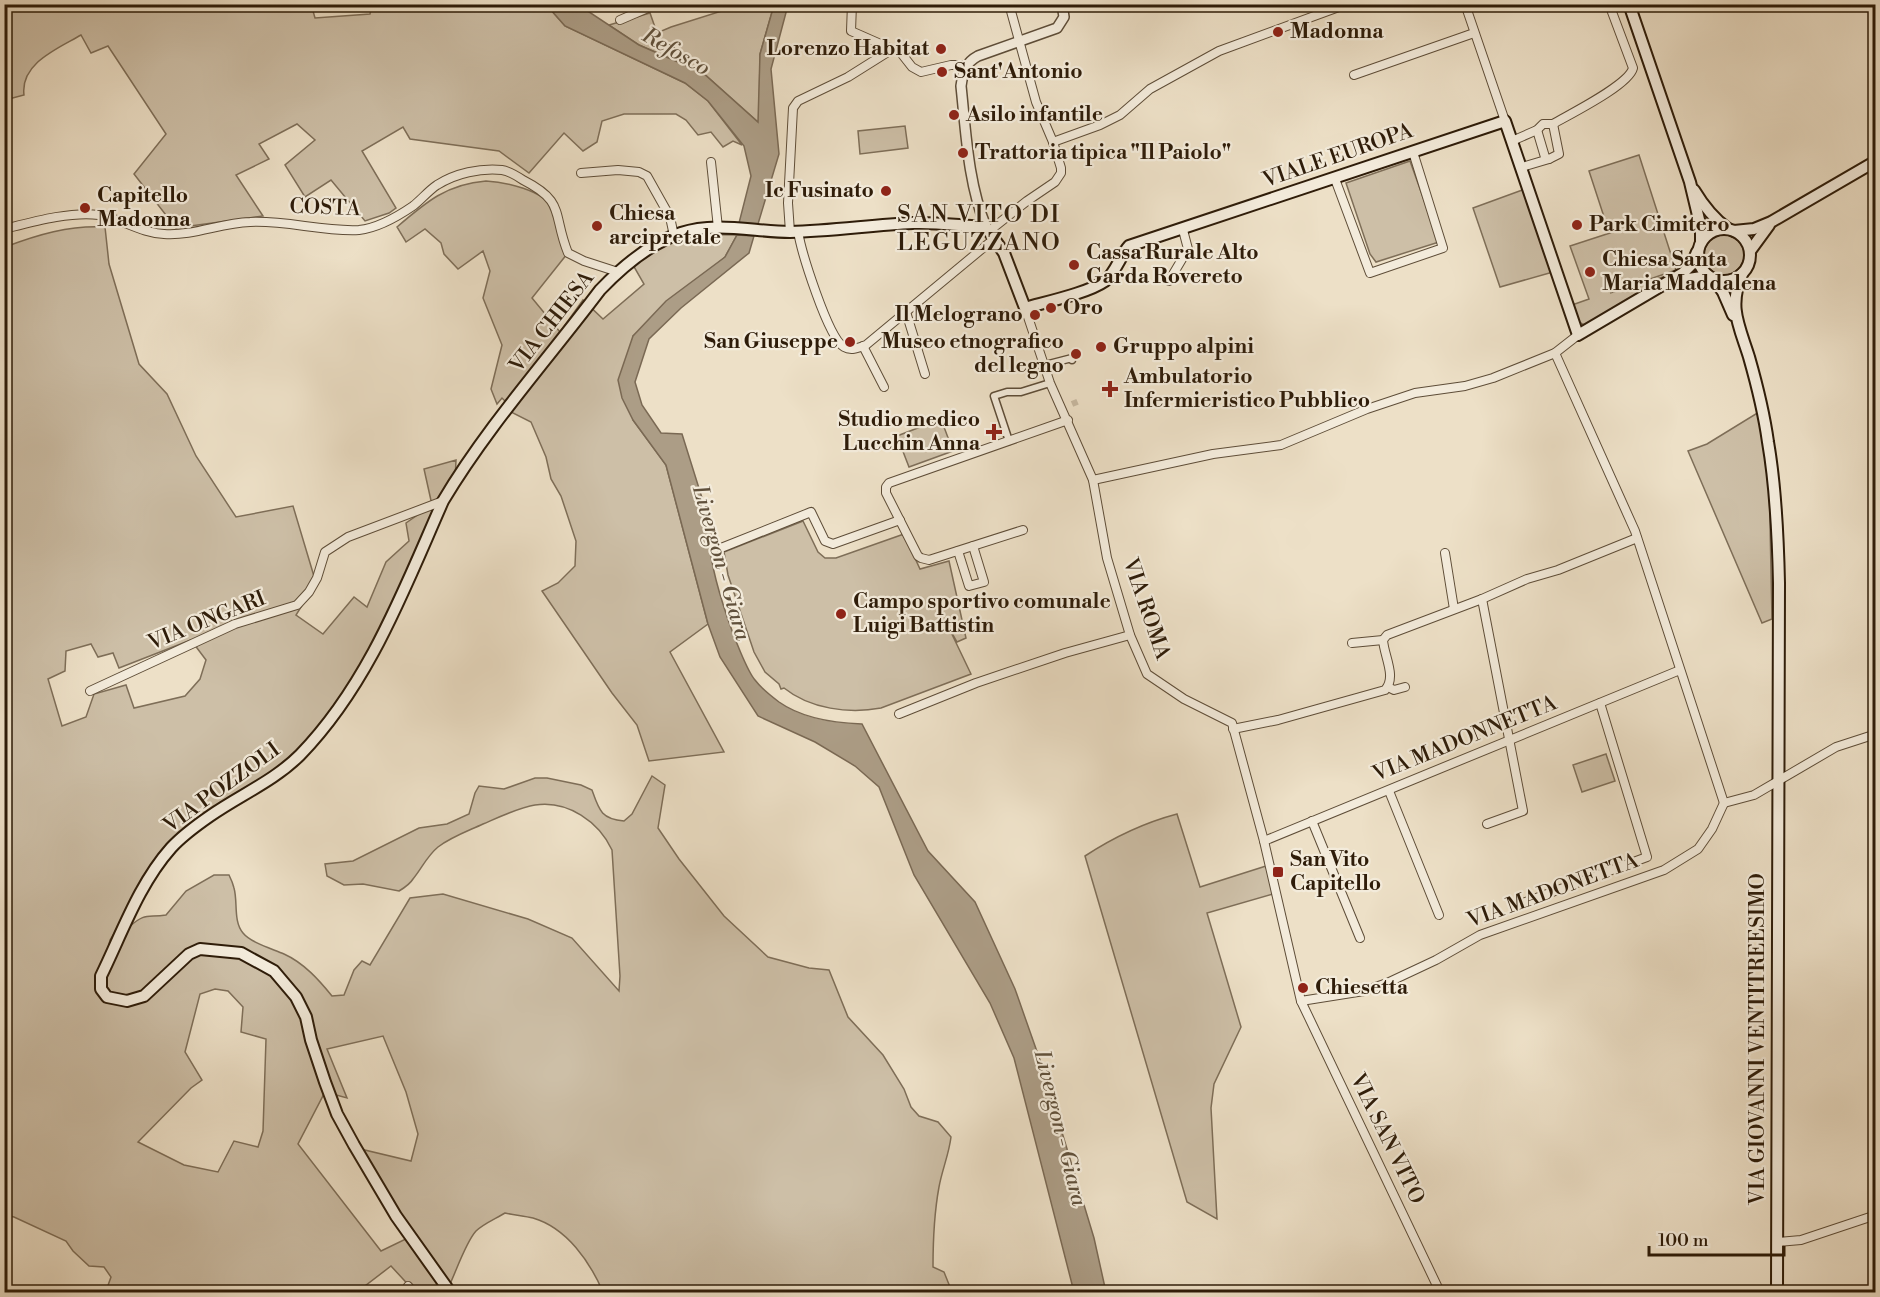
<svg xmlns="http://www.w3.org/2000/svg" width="1880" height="1297" viewBox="0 0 1880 1297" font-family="'Libre Bodoni',serif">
<rect width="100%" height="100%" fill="#ede0c7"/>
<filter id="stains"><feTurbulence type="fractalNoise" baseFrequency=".00333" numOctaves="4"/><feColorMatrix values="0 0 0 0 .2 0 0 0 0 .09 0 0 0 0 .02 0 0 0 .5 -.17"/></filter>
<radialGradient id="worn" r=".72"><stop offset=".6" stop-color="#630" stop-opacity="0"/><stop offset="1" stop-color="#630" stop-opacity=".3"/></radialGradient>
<g fill="#cdbfa7" stroke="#7e6e58" stroke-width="1.5" fill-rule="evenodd">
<path d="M311 4 315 18 370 14 372 5H549L551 10 565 26 685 83 708 101 742 145 733 141 723 147 711 132 698 135 686 120 676 114H624L602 121 597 142 583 151 564 133 529 173 499 151 410 139 403 127 362 151 396 208 389 213 365 221 331 180 305 197 285 165 315 140 297 124 259 144 269 159 236 175 263 216 176 228 134 174 166 134 108 46 91 53 81 35C59 48 20 63 24 95L5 100 4 5Z"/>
<path d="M726 5H774L760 54 759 123 703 73 639 45 609 25 650 13 657 33 671 27 725 10Z"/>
<path d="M905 126 908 148 860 154 858 131Z"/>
<path d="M1639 155 1676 270 1610 293 1676 273 1586 326 1577 321 1572 305 1589 299 1570 246 1616 231 1614 227 1608 229 1589 171Z"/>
<path d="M1410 161 1439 242 1376 262 1370 254 1346 183Z"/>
<path d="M486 181C505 182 544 190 553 209 560 223 563 240 567 254L532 298 560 332 583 300 603 319 644 284 633 265 681 234 737 235 725 257 633 336V420L666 465 708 624 670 652 724 752 649 761 637 725 612 693 542 591 558 583 575 566 576 541 561 496 551 479 546 457 531 422 511 412 513 409 502 398 497 404 491 389 502 345 483 298 490 271 483 251 458 269 444 254 441 243 425 229 406 242 397 227C426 202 447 184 486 181Z"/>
<path d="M1525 189 1553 272 1500 287 1473 208Z"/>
<path d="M105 227 109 264 139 364 167 394 196 456 236 517 293 506 316 583 296 615 323 634 354 597 367 607 386 562 409 541 406 523 432 505 424 469 456 460 455 481 368 667 311 744 162 855 110 940 102 974 129 927C146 912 147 918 166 915L186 891 214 875H229C231 879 233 884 234 888 238 902 233 921 243 933 251 943 273 949 284 954 304 963 319 980 332 996L344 995 354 970 362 961 370 965 410 898 443 894 528 919 572 938 619 991 620 976 612 850C599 822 568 800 535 805 520 807 497 818 483 824 468 831 451 837 438 847 427 856 422 868 413 879 410 884 404 888 399 891L363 884 344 885 327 876 325 864 353 861 419 828 447 824 469 814 475 793 479 786 504 789 535 778H547L581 785 592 790C599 810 601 819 624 821L632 814 652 776 665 785 658 828 679 859 724 916 768 957 809 968 829 970 848 1017 883 1055 904 1089 911 1107 919 1116 938 1122 951 1137C949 1154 942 1170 939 1187 934 1214 933 1240 933 1267L944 1272 952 1292H603C590 1262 567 1228 533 1218 524 1216 514 1215 505 1213 495 1219 483 1224 476 1231 466 1242 457 1269 450 1284L454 1292H415L391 1266 357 1292H101L107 1288 111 1277 104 1267 89 1266 73 1251 66 1241 14 1217 5 1215V247C37 235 69 225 105 227ZM191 640 206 660 200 679 185 696 134 708 126 685 94 694 86 717 62 726 48 679 65 671 66 651 91 644 98 657 113 653 119 668ZM215 989 228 991 243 1007 241 1032 266 1039 263 1131 258 1147 234 1141 218 1172 184 1165 138 1142 191 1088 202 1080 185 1052 200 994ZM383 1036 406 1092 418 1134 411 1161 352 1147 408 1238 381 1251 298 1144 325 1092 347 1098 327 1049Z"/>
<circle cx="1724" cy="255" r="20"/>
<path d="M1759 412 1769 475 1772 619 1762 623 1688 451 1707 444Z"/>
<path d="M941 419 953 451 909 467 897 436Z"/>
<path d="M803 521 818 552 825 558H836L904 534 920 569 949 561 966 638 957 642 948 626 971 674 881 708C849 714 810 709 784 688L781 689 779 684 765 672 754 652 728 575 724 552Z"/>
<path d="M1606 754 1615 781 1582 792 1573 765Z"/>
<path d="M1177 814 1200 887 1266 866 1273 894 1207 913 1241 1027 1214 1084 1211 1108 1217 1219 1187 1202 1085 856C1114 837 1143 823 1177 814Z"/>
</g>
<g fill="#ac9d86" stroke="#7a6954" stroke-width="1.5">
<path d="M549 5H583L586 10 639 45 703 73 758 122 760 54 774 5H788L771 69 779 154 758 224 739 223 751 176 744 146 708 101 685 83 565 26 551 10Z"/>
<path d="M737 235 754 236 749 253 681 308 649 339 635 382 642 405 661 433 682 434 713 533C699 547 741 664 755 680 761 688 771 696 779 702 803 719 834 723 862 724L928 851 975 902 1015 989 1041 1063 1094 1238 1106 1292H1074L1014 1058 990 1003 914 875 879 787 855 766 815 742 758 716 720 657 708 624 666 465 633 420 622 398 618 380 633 336 666 301 725 257Z"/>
</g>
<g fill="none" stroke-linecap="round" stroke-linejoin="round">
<path stroke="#c7b9a1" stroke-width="6" stroke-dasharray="6 3" stroke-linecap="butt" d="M1072 404 1079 401"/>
<g stroke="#5e4d38" stroke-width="9">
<g id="pedestrian">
<path d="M1041 366 1072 358V360"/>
<path d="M1009 441 994 396 1007 392H1021L1050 383"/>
</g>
</g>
<g stroke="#5e4d38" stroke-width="10">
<g id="minor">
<path d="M852 4 851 31 901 53 912 67 921 72 951 65H966"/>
<path d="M1009 4 1036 102 1053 142"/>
<path d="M1465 4 1505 121"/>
<path d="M620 20 657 4"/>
<path d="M1354 75 1474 33"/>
<path d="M1537 130 1545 157 1549 159 1559 154 1553 124"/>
<path d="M1512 141 1537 130 1543 124H1553C1570 114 1629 85 1633 68L1609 4"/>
<path d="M711 162 718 228"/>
<path d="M1522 167 1549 159"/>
<path d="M581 173 618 170 639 172 647 176 670 217 674 236"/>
<path d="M1335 179 1370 273 1443 248 1413 152"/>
<path d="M4 229C32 222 71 211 99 215 122 219 141 233 164 234 194 236 220 223 250 222 286 220 323 232 359 230 378 228 397 217 413 206 421 200 428 191 437 185 456 173 480 168 502 170 509 171 517 176 523 180 566 202 552 213 568 253L584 261 618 272"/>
<path d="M798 231C801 251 828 338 844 347 851 351 858 348 866 345L995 238"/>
<path d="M989 231 1027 201 1055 182 1061 173V168L1053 142 1100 125 1120 115 1150 89 1219 51 1347 4"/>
<path d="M790 232 788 203 793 108 798 101 848 77 891 50"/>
<path d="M1169 281 1188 249 1183 230"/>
<path d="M1025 308 1050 383 1093 480 1107 558 1130 635 1147 674 1184 699 1232 723 1264 841 1301 1001 1440 1292"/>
<path d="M906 312 925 374"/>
<path d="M863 346 884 387"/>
<path d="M1555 353 1635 531 1724 803"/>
<path d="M1093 480 1213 454 1281 445 1367 409 1415 393 1465 386 1493 378 1555 353 1578 335"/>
<path d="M1023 530 929 560 921 558 918 556 886 493V487L889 483 1068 420"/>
<path d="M721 548 811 512 825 541 833 544 900 520"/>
<path d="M958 551 969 586 984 582 973 546"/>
<path d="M1445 553 1454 609"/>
<path d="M1482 599 1523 811 1487 824"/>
<path d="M1352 643 1383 640"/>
<path d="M1388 687 1394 690 1405 687"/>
<path d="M90 691 235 624 297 605 309 592 317 578 325 552 348 537 443 501"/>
<path d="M899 714 976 683 1065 653 1130 635"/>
<path d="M1233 729 1278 720 1385 690C1397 677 1384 656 1383 640L1387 635 1482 599 1527 579 1558 570 1637 538"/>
<path d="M1389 791 1439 915"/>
<path d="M1724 803 1754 795 1836 747 1876 734"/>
<path d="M1312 821 1360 938"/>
<path d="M1264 841 1680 670"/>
<path d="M1520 904 1647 857 1600 703"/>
<path d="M1301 1001 1364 991 1387 983 1436 960 1480 935 1664 870 1698 849 1712 829 1724 803"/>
<path d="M1777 1242 1801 1240 1876 1215"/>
<path d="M408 1286 413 1292"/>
</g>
</g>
<g stroke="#5e4d38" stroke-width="12">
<path id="tertiary" d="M986 227C968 183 966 133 961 86 963 72 965 63 978 56L1057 28 1064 17 1062 4"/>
</g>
<g stroke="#2e1c09" stroke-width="14">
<g id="secondary">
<path d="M1629 4 1690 182 1701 228V241"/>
<path d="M1694 190C1703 205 1713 218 1728 229"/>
<circle cx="1724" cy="255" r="26"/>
<path d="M1734 231 1754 229 1771 222 1876 161"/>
<path d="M1750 251 1769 225"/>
<path d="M1742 274C1728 307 1739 325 1749 357 1757 385 1764 413 1768 442 1776 488 1778 536 1779 583L1777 1292"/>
<path d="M1714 279 1723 292 1733 315"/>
<path d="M1676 281 1708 276"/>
<path d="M450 1292 396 1216 354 1145 337 1114 325 1082 311 1040 306 1017 296 997 274 971 241 953 200 949 189 954 144 996 127 1001 107 997 101 989V976C122 933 139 884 171 848 182 836 197 825 210 816 240 795 274 781 300 755 369 684 404 589 443 501 487 427 548 359 600 290 622 267 650 243 681 233 716 221 755 232 790 232 831 231 872 225 913 223 937 222 962 226 986 227L1004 253 1025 308C1046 302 1088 293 1105 281 1115 274 1120 256 1129 246L1505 121 1578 335 1683 273 1692 264 1697 252"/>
</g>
</g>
<use href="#pedestrian" stroke="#f3ebdb" stroke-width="6"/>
<use href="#minor" stroke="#f3ebdb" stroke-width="8"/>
<use href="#tertiary" stroke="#f3ebdb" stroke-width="9"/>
<use href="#secondary" stroke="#f3ebdb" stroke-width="10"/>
</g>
<g fill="#8f2418" stroke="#f3ebdb" stroke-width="2">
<circle cx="1278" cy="32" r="6"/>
<circle cx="941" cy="49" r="6"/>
<circle cx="942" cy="72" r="6"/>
<circle cx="954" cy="115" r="6"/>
<circle cx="963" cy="153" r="6"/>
<circle cx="886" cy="191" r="6"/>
<circle cx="85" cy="208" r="6"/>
<circle cx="1577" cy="225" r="6"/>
<circle cx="597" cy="226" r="6"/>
<circle cx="1074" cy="265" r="6"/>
<circle cx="1590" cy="272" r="6"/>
<circle cx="1051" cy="308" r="6"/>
<circle cx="1035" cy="315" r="6"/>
<circle cx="850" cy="342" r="6"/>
<circle cx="1101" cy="347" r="6"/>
<circle cx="1076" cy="354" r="6"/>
<path d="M1107 380h6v6h6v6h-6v6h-6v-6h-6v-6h6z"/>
<path d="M991 423h6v6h6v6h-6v6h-6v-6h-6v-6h6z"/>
<circle cx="841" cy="614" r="6"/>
<rect x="1272" y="866" width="12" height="12" rx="3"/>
<circle cx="1303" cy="988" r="6"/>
</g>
<g text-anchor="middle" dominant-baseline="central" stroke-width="4.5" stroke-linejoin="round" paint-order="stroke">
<g font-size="21" font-weight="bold" fill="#2e1c09" stroke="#f3ebdb" text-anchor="start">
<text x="1290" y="32">Madonna</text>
<text x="929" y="49" text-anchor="end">Lorenzo Habitat</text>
<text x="954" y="72">Sant'Antonio</text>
<text x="966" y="115">Asilo infantile</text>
<text x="975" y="153">Trattoria tipica "Il Paiolo"</text>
<text x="874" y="191" text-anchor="end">Ic Fusinato</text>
<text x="97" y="196">Capitello<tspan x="97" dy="24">Madonna</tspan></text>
<text x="609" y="214">Chiesa<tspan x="609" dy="24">arcipretale</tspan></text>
<text x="1589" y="225">Park Cimitero</text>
<text x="1086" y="253">Cassa Rurale Alto<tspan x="1086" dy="24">Garda Rovereto</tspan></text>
<text x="1602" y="260">Chiesa Santa<tspan x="1602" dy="24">Maria Maddalena</tspan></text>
<text x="1063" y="308">Oro</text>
<text x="1023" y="315" text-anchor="end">Il Melograno</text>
<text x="838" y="342" text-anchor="end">San Giuseppe</text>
<text x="1064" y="342" text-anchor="end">Museo etnografico<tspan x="1064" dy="24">del legno</tspan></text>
<text x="1113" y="347">Gruppo alpini</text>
<text x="1124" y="377">Ambulatorio<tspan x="1124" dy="24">Infermieristico Pubblico</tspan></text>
<text x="980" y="420" text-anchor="end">Studio medico<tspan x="980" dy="24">Lucchin Anna</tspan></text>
<text x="853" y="602">Campo sportivo comunale<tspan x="853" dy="24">Luigi Battistin</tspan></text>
<text x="1290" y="860">San Vito<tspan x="1290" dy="24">Capitello</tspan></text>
<text x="1315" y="988">Chiesetta</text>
</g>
<g font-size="21" fill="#2e1c09" stroke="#f3ebdb">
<text transform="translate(1338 156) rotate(-19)">VIALE EUROPA</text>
<text transform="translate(325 208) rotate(2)">COSTA</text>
<text transform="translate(552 322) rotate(-52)">VIA CHIESA</text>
<text transform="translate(1146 609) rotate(71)">VIA ROMA</text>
<text transform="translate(207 621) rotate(-22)">VIA ONGARI</text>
<text transform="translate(1465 739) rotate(-22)">VIA MADONNETTA</text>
<text transform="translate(222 788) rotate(-36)">VIA POZZOLI</text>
<text transform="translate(1553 891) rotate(-20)">VIA MADONETTA</text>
<text transform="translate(1758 1039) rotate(-90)">VIA GIOVANNI VENTITREESIMO</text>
<text transform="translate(1387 1139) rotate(64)">VIA SAN VITO</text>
</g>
<g font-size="22" font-style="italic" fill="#60503b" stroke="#f3ebdb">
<text transform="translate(676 52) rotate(30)">Refosco</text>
<text transform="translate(721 563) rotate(74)">Livergon - Giara</text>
<text transform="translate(1060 1128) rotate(76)">Livergon - Giara</text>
</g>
<g font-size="24" letter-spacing="1.5" fill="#2e1c09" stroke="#f3ebdb">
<text x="979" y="215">SAN VITO DI<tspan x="979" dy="28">LEGUZZANO</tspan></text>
</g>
</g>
<rect width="1880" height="1297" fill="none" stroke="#ede0c7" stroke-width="24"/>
<rect x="6" y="6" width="1868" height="1285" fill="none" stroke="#2e1c09" stroke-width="3"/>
<rect x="12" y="12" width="1856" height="1273" fill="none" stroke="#2e1c09" stroke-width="1.5"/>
<path d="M1649 1246v9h135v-9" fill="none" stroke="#2e1c09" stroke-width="3"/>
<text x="1658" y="1246" font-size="18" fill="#2e1c09" stroke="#f3ebdb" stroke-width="4.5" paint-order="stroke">100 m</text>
<rect width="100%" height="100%" filter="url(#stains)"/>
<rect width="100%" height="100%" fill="url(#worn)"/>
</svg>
